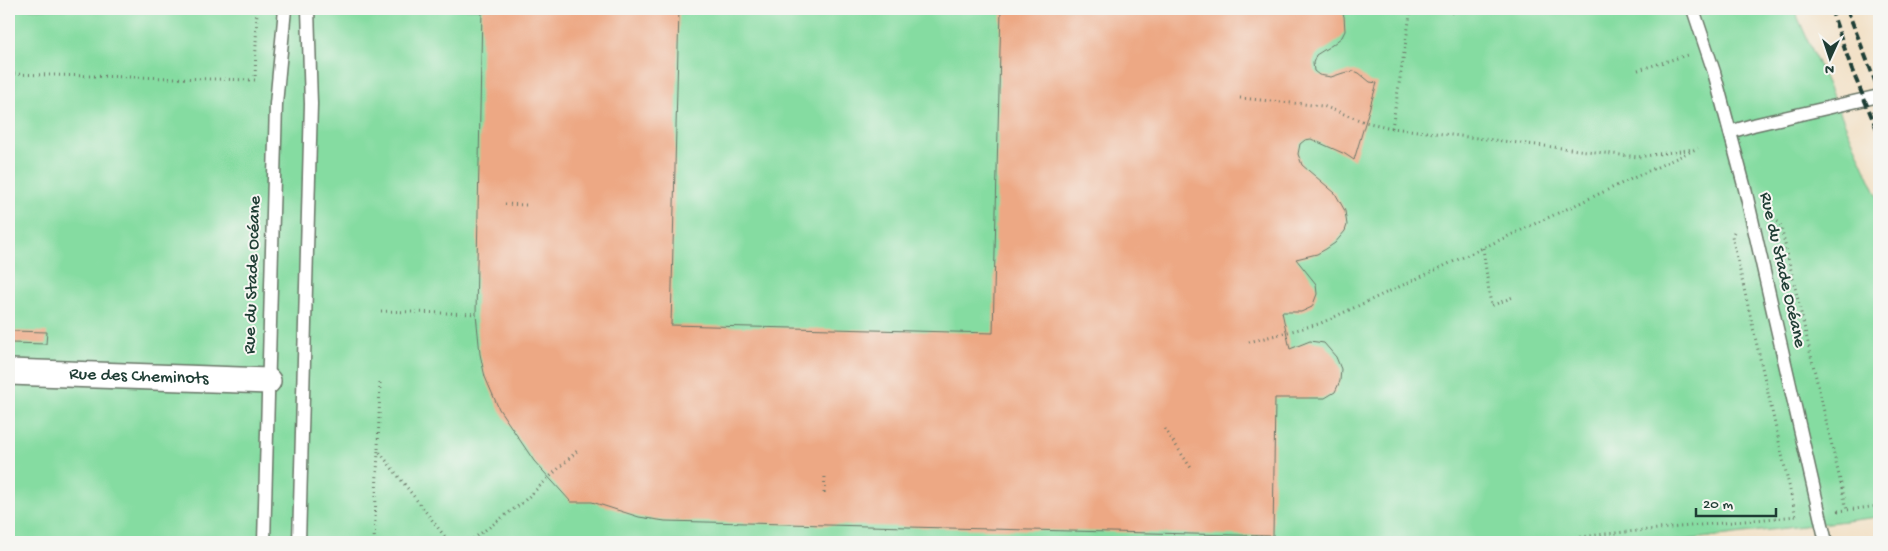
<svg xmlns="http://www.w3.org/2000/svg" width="1888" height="551" viewBox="0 0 1888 551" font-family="'Gochi Hand',sans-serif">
<rect width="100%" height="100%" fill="#f6f6f2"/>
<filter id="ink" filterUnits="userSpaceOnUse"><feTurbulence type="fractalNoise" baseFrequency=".02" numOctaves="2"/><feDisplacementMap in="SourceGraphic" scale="10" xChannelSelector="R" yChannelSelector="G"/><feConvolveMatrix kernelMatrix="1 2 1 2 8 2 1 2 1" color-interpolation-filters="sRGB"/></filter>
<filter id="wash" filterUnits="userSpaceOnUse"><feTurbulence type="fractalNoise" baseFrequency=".0096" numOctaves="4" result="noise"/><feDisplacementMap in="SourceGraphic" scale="20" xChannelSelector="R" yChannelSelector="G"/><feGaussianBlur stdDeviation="1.12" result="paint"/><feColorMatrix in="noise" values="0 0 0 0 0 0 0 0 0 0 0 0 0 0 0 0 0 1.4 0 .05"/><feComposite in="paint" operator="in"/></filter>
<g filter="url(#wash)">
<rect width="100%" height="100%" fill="#f2e1c7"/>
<path fill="#85dca1" stroke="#528c6a" d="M9 9H1794L1879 200V517L1668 542H9Z"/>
<g id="blocks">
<g fill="#eda884">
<path d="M482 9H679L671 325 993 333 1001 9H1339L1344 16 1345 31 1342 37 1332 45 1316 55 1313 63 1314 71 1319 75 1331 77 1343 73 1354 71 1359 73 1370 82 1377 83 1354 160 1345 154 1311 139 1305 140 1300 144 1298 154 1302 165 1335 193 1345 211 1347 225 1345 231 1335 243 1326 249 1317 254 1296 259 1316 284 1317 294 1312 307 1301 312H1282L1290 349 1310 341 1324 343 1336 357 1341 369 1340 381 1335 392 1325 398H1275L1273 536 665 521 639 517 592 502H571L534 461 499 409 485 377 480 354 476 314Z"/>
<path d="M12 331 47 332 46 344 11 343Z"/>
</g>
</g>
</g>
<g filter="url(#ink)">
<use href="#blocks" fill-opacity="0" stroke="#697667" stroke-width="1"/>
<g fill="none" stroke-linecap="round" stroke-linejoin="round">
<g stroke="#697667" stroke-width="15">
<g id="service">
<path d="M1693 9 1714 72 1745 189 1826 542"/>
<path d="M1730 132 1753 125 1879 96"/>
<path d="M264 542 276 104 285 9"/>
<path d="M299 542 311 104 308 9"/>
</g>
</g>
<g stroke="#697667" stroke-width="28">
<g id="minor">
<path id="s1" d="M9 372 268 381"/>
</g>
</g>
<g stroke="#697667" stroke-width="3" stroke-dasharray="1 4" stroke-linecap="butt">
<path d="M1451 13 1460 9"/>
<path d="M1638 70 1687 55"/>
<path d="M9 74 255 80 257 9"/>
<path d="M1240 98 1323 106 1365 122 1392 128 1638 157 1694 149"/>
<path d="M1392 128 1411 9"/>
<path d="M505 204 527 205"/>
<path d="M1773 219 1780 223 1847 510"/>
<path d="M1734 232 1732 236 1796 516"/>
<path d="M1483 248 1491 306 1513 297"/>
<path d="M381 311 476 314"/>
<path d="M1249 342 1319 324 1698 148"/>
<path d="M380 383 378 450 449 542"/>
<path d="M1165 429 1191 468"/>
<path d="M824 493 825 476"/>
<path d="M1838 511 1879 506"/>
<path d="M374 542 378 450"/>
<path d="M469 542 522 503 577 451"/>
<path d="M1541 542 1605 534 1797 516"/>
</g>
<use href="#service" stroke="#fff" stroke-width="12"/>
<use href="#minor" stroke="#fff" stroke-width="25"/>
<g stroke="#1f3d34" stroke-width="4" stroke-dasharray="8 4" stroke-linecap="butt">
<path d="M1831 9 1852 70 1879 134"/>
<path d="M1847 9 1879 91"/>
</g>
</g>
</g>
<g text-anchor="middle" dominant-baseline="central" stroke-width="4" stroke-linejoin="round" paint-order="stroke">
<g font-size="18" fill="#1f3d34" stroke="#f6f6f2">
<text transform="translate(1782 270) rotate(77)">Rue du Stade Océane</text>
<text transform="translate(253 275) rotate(-88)">Rue du Stade Océane</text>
<text stroke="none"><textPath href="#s1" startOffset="130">Rue des Cheminots</textPath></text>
</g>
</g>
<rect width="1888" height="551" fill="none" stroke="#f6f6f2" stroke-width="30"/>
<g transform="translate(1830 58) rotate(183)" stroke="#f6f6f2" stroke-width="4" paint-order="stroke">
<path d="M0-4L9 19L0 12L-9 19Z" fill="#1f3d34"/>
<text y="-8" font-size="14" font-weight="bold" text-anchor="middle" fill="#1f3d34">N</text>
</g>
<path d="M1696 508v8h80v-8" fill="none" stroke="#1f3d34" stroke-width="2.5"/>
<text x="1703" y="508" font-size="15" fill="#1f3d34" stroke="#f6f6f2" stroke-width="4" paint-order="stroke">20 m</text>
</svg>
